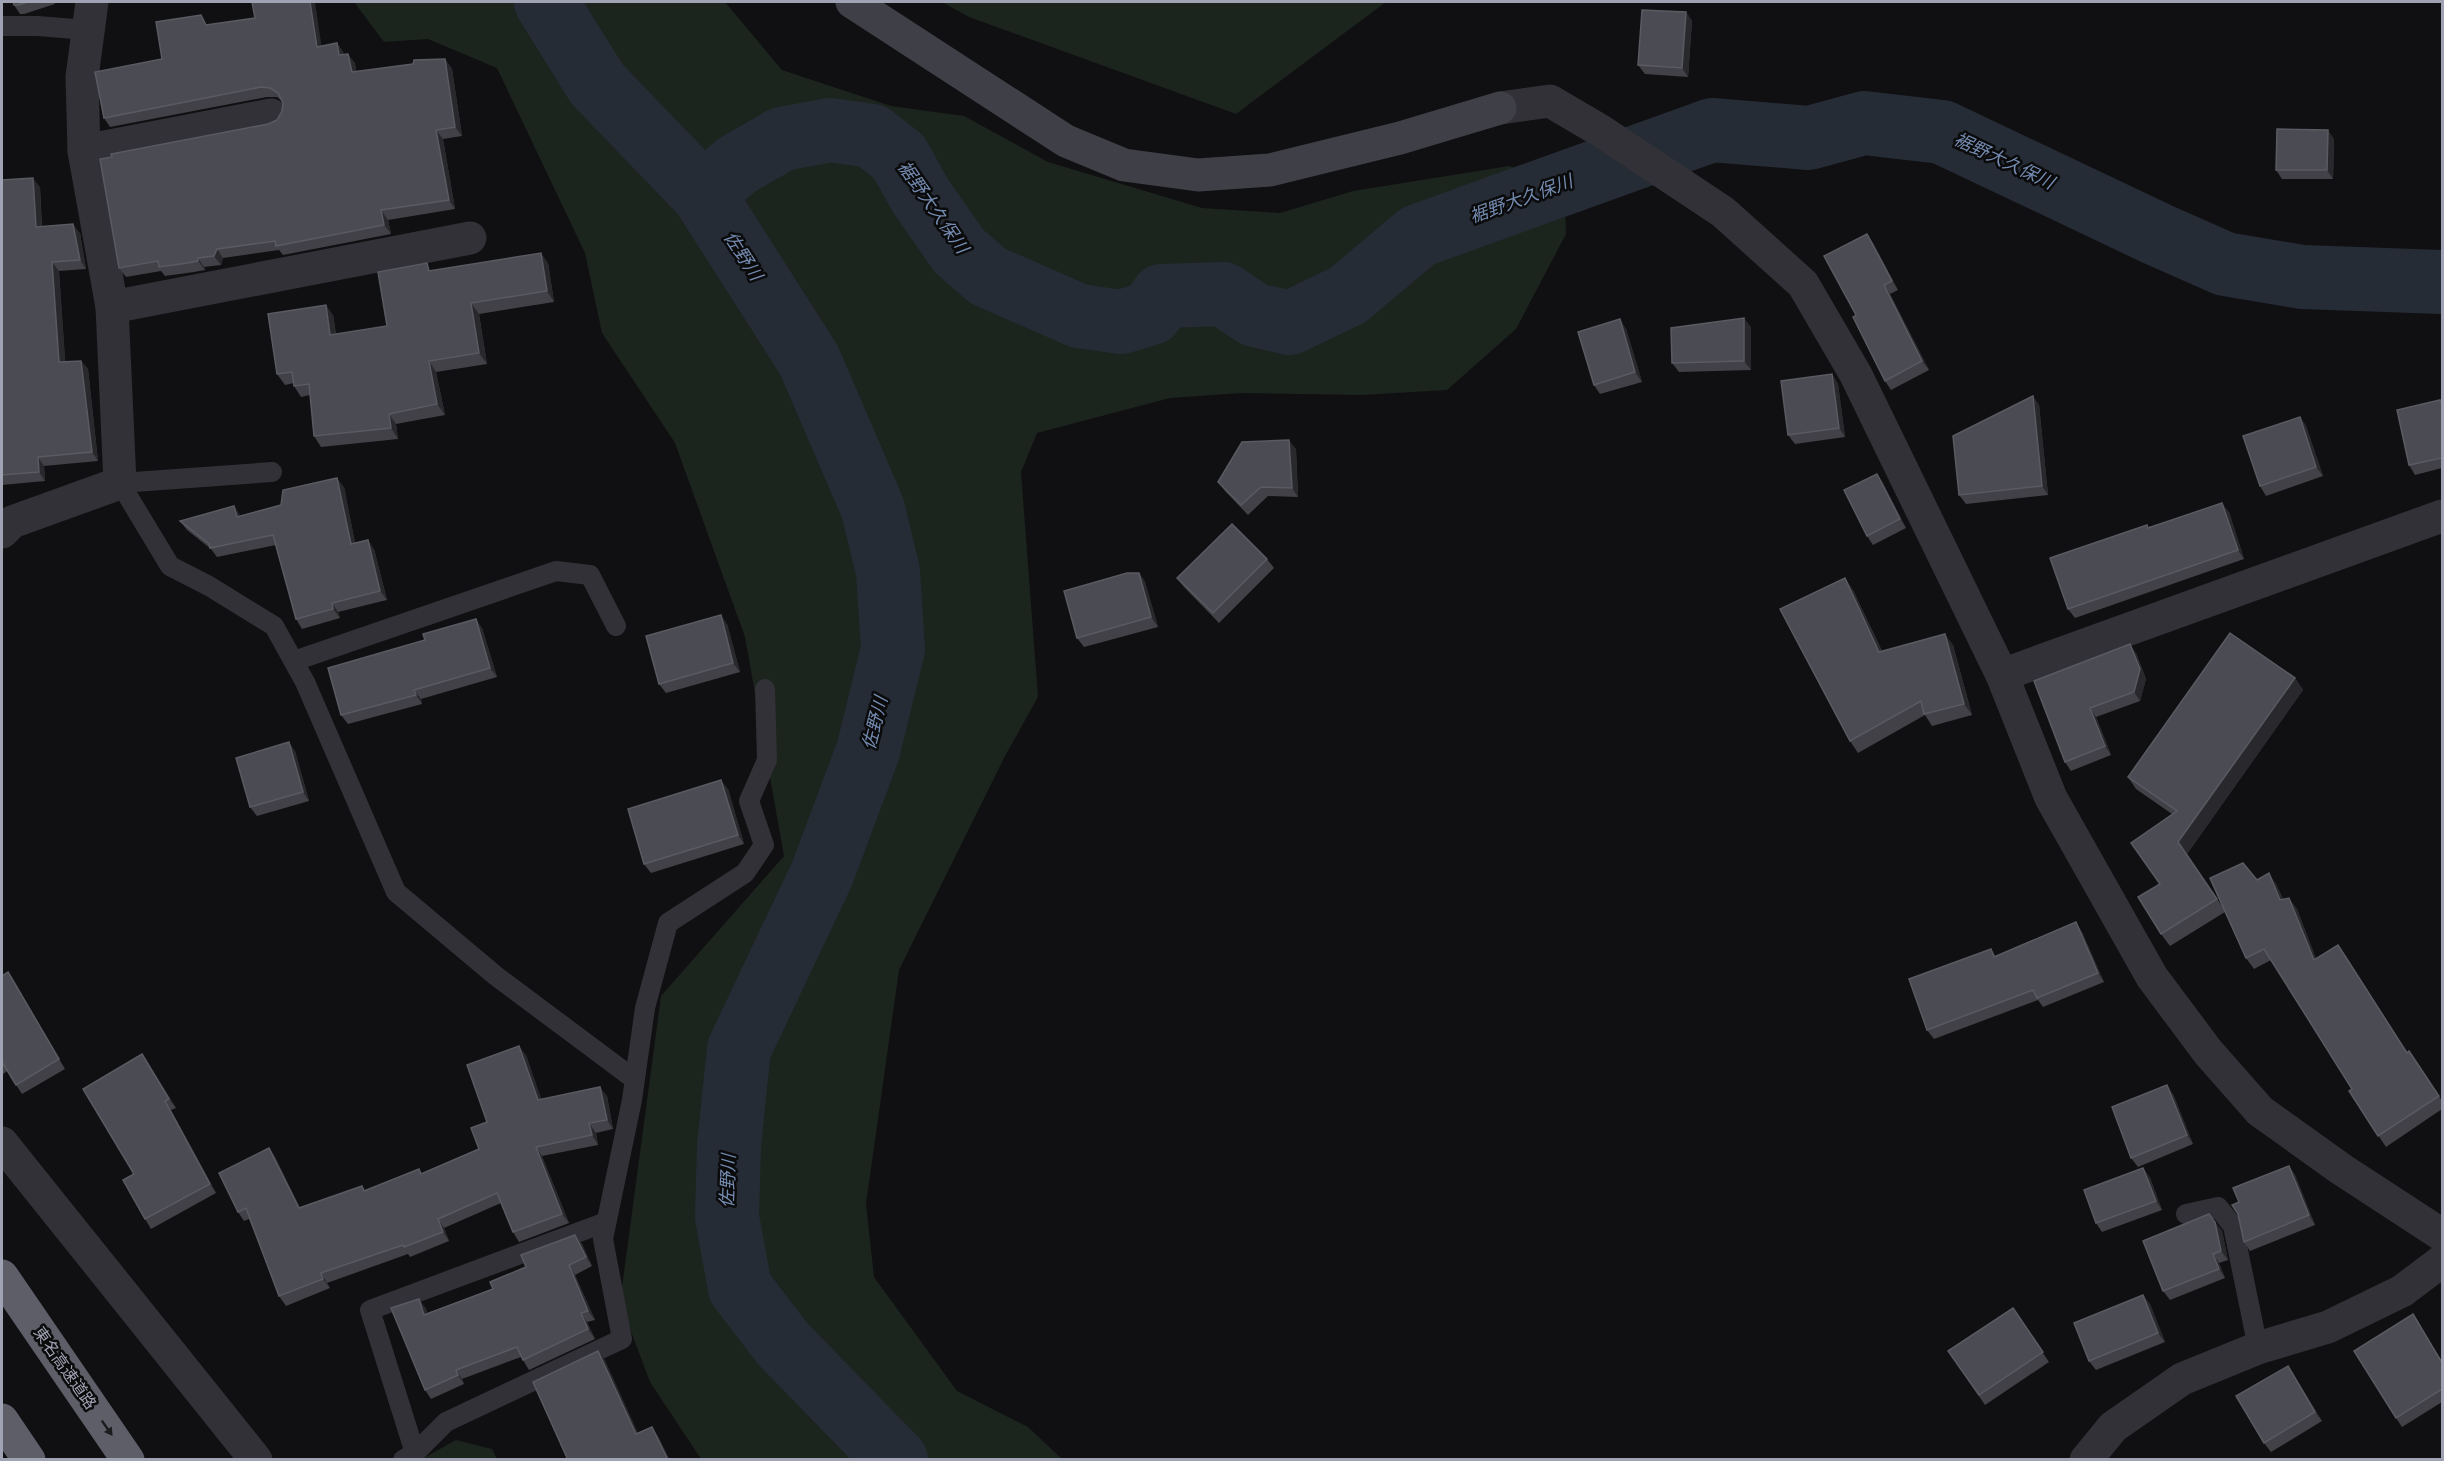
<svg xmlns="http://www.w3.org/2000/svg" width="2444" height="1461" viewBox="0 0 2444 1461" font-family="Helvetica,'Noto Sans JP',sans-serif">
<rect width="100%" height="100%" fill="#101012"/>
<g fill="#1c241e">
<path d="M354 2H725L782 70 891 106 964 116 1048 162 1202 208 1280 213 1353 191 1509 166 1564 183 1566 234 1516 329 1447 390 1361 395 1242 393 1170 398 1037 433 1021 472 1038 697 1005 756 899 970 866 1204 874 1277 957 1391 1028 1427 1062 1459H701L650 1382 620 1302 661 996 784 856 745 637 675 443 602 333 585 253 497 68 428 39 384 42Z"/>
<path d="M942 2H1386L1236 114 969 17Z"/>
<path d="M456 1440 492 1449 497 1459 420 1460Z"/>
</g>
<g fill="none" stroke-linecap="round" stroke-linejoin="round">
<g stroke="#262c36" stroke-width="64">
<path d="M546 2 597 84 703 194 809 360 873 509 888 572 893 649 868 751 822 874 739 1049 729 1145 727 1217 740 1288 783 1344 896 1460"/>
<path d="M703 194 737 165 782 139 830 130 872 136 899 157 920 195 959 251 988 276 1079 316 1121 322 1151 313 1162 296 1223 294 1255 315 1290 323 1348 295 1418 236 1712 130 1809 138 1864 123 1942 132 2157 234 2225 264 2302 277 2442 282"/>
</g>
<g stroke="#313137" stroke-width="20">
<path d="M2 26H37L88 30"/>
<path d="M272 472 120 483 170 566 209 586 274 626 305 682 396 892 496 976 634 1079"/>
<path d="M294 661 556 571 590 575 616 626"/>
<path d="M2186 1214 2218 1207 2233 1226 2258 1348"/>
<path d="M415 1453 370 1310 606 1222"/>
<path d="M403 1460 415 1453 446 1422 622 1339 603 1239 632 1100 645 1008 668 923 745 873 764 845 749 801 767 760 765 689"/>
</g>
<g stroke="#313137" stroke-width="33">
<path d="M1500 108 1550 101 1601 131 1723 212 1803 284 1856 375 2002 675 2051 798 2152 977 2208 1052 2260 1111 2341 1169 2442 1235"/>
<path d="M84 151 271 115"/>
<path d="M112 307 470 238"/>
<path d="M2 532 12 522 120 483 112 307 84 151 82 77 92 2"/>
<path d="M2002 675 2442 516"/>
<path d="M2 1143 256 1460"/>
<path d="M2086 1460 2113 1427 2182 1379 2258 1348 2328 1327 2402 1291 2442 1261"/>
</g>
<path stroke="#3f3f47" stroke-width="33" d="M852 2 1066 141 1124 165 1198 175 1270 170 1400 138 1500 108"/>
<g stroke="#5d5e68" stroke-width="33">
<path d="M2 1276 128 1460"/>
<path d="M2 1420 29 1460"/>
</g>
</g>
<g fill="#414147">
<path d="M13 2H54L55 4 24 14H20L14 5Z"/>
<path d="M1686 12 1692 21 1688 77 1645 74 1638 65Z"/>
<path d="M208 25 322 46 337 43 343 52 344 55 355 63 356 72 445 59 452 69 462 136 443 139 455 209 388 220 391 234 283 255 279 250 223 258 221 265 204 267 205 270 194 272 165 276 161 271 126 277 119 268 268 124 277 120 282 111 283 103 282 101 277 97H267L110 127 104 118 162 59Z"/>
<path d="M2334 139 2333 179H2282L2276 170Z"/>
<path d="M2 180 40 187 42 227 80 233 86 269 59 271 65 362 81 361 88 369 98 461 44 466 45 481 2 485Z"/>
<path d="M1867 234 1873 243 1898 290 1890 294 1929 370 1891 390 1885 381 1856 315Z"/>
<path d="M548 263 554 302 479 314 487 364 436 372 445 415 396 424 398 439 321 447 314 436 310 395 301 397 294 386V383L285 385 277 374 333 315 336 334 387 326 432 270Z"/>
<path d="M1751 327V370L1679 372 1672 363Z"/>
<path d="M1626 329 1642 382 1600 394 1594 385Z"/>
<path d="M1832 374 1838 384 1845 437 1795 444 1788 435Z"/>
<path d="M2033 396 2039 405 2048 495 1966 504 1959 495Z"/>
<path d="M2442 403V468L2415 475 2409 465Z"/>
<path d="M2300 417 2306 426 2323 476 2266 496 2260 486Z"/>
<path d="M1296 449 1298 497 1268 496 1248 515 1225 491 1218 482Z"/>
<path d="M1877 474 1883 483 1906 528 1873 545 1867 536Z"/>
<path d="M344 487 355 543 374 549 387 600 338 612 340 618 302 629 296 619 276 545 217 557 211 549 187 530 180 521 240 516Z"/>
<path d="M2229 512 2244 559 2075 618 2068 609 2147 525 2148 527Z"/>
<path d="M1267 559 1274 568 1219 623 1184 587 1177 578Z"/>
<path d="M1139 573 1145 582 1158 627 1084 647 1077 638Z"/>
<path d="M1853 590 1882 651 1953 645 1972 715 1932 726 1925 715 1858 753 1850 741Z"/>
<path d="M727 624 740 672 666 693 659 684Z"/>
<path d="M482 628 497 677 421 699 422 704 348 724 341 715Z"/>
<path d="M2136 653 2146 679 2140 701 2096 717 2111 755 2071 771 2065 762 2034 681Z"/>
<path d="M2295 678 2303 690 2187 854 2224 909 2257 880 2276 884 2283 899 2297 909 2316 959 2338 945 2346 956 2407 1052 2417 1062 2442 1101V1109L2386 1147 2349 1091 2352 1089 2271 960 2254 969 2246 958 2225 912 2170 946 2161 934 2160 884 2172 814 2136 789 2128 777Z"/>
<path d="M295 751 309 801 257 816 250 807Z"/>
<path d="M728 789 744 844 651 873 644 864Z"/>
<path d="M2082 932 2104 982 2043 1007 2038 1000 1934 1039 1927 1030 1991 949 1996 957Z"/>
<path d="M2 976 14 981 65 1069 22 1094 7 1071 2 1075Z"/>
<path d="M526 1055 541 1100 607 1096 613 1129 596 1133 598 1145 542 1156 569 1223 519 1242 513 1232 501 1203 444 1228 449 1241 410 1257 408 1254 327 1283 330 1288 286 1306 279 1296 249 1219 244 1221 238 1212 269 1148 275 1157 300 1208 422 1174 479 1149 487 1122Z"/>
<path d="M148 1063 176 1108 171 1110 216 1193 151 1229 145 1219 134 1174Z"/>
<path d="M2173 1094 2193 1144 2138 1167 2131 1158Z"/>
<path d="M2289 1166 2295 1175 2315 1225 2250 1251 2244 1242 2239 1202Z"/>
<path d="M2143 1168 2150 1178 2162 1210 2102 1232 2096 1223Z"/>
<path d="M2215 1222 2222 1231 2228 1260 2219 1263 2225 1278 2170 1300 2163 1291Z"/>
<path d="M575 1235 582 1244 592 1266 575 1275 595 1320 587 1322 595 1339 529 1370 521 1357 462 1379 464 1384 431 1399 425 1390 419 1299 426 1309 427 1313 493 1289Z"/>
<path d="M2150 1304 2165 1342 2096 1370 2089 1361Z"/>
<path d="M2013 1308 2049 1362 1985 1405 1948 1351Z"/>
<path d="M2419 1324 2442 1361V1402L2402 1427 2396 1418Z"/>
<path d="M2288 1366 2322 1421 2271 1452 2264 1443Z"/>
</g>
<g fill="#29292d">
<path d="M310 2H315L323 56 317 47Z"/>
<path d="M1686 12 1692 21 1688 77 1682 68Z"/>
<path d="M337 43 343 52 346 65 339 55Z"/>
<path d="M348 54 355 63 358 81 352 72Z"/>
<path d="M445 59 452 69 462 136 455 127Z"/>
<path d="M436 130 443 139 455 209 449 200Z"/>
<path d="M2328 130 2334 139 2333 179 2327 170Z"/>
<path d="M33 178 40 187 42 236 36 227Z"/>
<path d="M381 210 388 220 391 234 384 225Z"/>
<path d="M73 224 80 233 86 269 80 260Z"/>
<path d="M1867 234 1873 243 1898 290 1892 281Z"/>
<path d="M217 249 223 258 221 265 214 256Z"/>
<path d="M541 253 548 263 554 302 547 291Z"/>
<path d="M198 258 204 267 205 270 198 261Z"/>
<path d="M52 262 59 271 66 371 59 362Z"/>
<path d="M1884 285 1890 294 1929 370 1922 361Z"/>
<path d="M471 303 479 314 487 364 479 353Z"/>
<path d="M326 305 333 315 338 346 330 335Z"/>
<path d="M1744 318 1751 327V370L1744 361Z"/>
<path d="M1620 319 1626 329 1642 382 1635 372Z"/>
<path d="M81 361 88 369 98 461 92 452Z"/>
<path d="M429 361 436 372 445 415 437 404Z"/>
<path d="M1832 374 1838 384 1845 437 1839 428Z"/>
<path d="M2033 396 2039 405 2048 495 2042 486Z"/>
<path d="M389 414 396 424 398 439 391 428Z"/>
<path d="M2300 417 2306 426 2323 476 2316 467Z"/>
<path d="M1289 440 1296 449 1298 497 1292 488Z"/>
<path d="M38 457 44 466 45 481 39 472Z"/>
<path d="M1877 474 1883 483 1906 528 1900 519Z"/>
<path d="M337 478 344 487 357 553 351 544Z"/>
<path d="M2222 503 2229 512 2244 559 2238 550Z"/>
<path d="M234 506 240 515 243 526 237 517Z"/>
<path d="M368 540 374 549 387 600 380 591Z"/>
<path d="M1139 573 1145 582 1158 627 1151 617Z"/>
<path d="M1845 578 1853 590 1887 663 1879 652Z"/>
<path d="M332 603 338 612 340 618 333 609Z"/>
<path d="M721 615 727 624 740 672 733 663Z"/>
<path d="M476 619 482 628 497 677 490 668Z"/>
<path d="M1945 634 1953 645 1972 715 1964 704Z"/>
<path d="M2130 644 2136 653 2146 679 2140 701 2134 692Z"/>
<path d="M2295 678 2303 690 2187 854 2226 912 2178 842Z"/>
<path d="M414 690 421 699 422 704 416 695Z"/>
<path d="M2090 708 2096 717 2111 755 2105 746Z"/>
<path d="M289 742 295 751 309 801 303 792Z"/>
<path d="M721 780 728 789 744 844 738 835Z"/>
<path d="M2269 873 2276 884 2288 911 2280 900Z"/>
<path d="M2289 898 2297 909 2321 971 2314 960Z"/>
<path d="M2076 922 2082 932 2104 982 2098 973Z"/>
<path d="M2338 945 2346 956 2414 1064 2407 1053Z"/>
<path d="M8 972 14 981 65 1069 59 1059Z"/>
<path d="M519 1046 526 1055 545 1109 538 1100Z"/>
<path d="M142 1054 148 1063 176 1108 169 1099Z"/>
<path d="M2167 1085 2173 1094 2193 1144 2187 1135Z"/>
<path d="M600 1087 607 1096 613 1129 607 1120Z"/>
<path d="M165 1101 171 1110 216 1193 210 1184Z"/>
<path d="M589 1123 596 1133 598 1145 592 1135Z"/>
<path d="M536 1147 542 1156 569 1223 562 1214Z"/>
<path d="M269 1148 275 1157 305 1218 299 1208Z"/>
<path d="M2289 1166 2295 1175 2315 1225 2309 1215Z"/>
<path d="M2143 1168 2150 1178 2162 1210 2156 1201Z"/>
<path d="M438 1219 444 1228 449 1241 443 1232Z"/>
<path d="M2215 1222 2222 1231 2228 1260 2221 1251Z"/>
<path d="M575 1235 582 1244 592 1266 586 1257Z"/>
<path d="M2213 1254 2219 1263 2225 1278 2219 1269Z"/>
<path d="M569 1265 575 1275 595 1320 588 1311Z"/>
<path d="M321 1273 330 1288 323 1279Z"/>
<path d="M2143 1295 2150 1304 2165 1342 2158 1333Z"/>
<path d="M419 1299 426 1309 430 1324 424 1315Z"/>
<path d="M581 1313 587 1322 595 1339 588 1329Z"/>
<path d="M598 1351 605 1360 643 1444 636 1434Z"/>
<path d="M2288 1366 2294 1375 2322 1421 2315 1412Z"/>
<path d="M456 1370 462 1379 464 1384 458 1375Z"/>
<path d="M652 1427 658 1436 670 1460H668Z"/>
</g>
<g fill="#4b4c53" stroke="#595a62" stroke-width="1.5">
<path d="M13 2H28L18 5H14Z"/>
<path d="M252 2H310L317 47 337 43 339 55 348 54 352 72 413 64 414 60 445 59 455 127 436 130 449 200 381 210 384 225 276 246 275 241 217 249 214 256 198 258V261L188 263 159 267 158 261 119 268 100 159 112 157 111 154 268 124 277 120 282 111 283 103 278 93 270 88 261 87 104 118 95 72 162 59 156 22 201 15 206 25 255 18Z"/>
<path d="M1642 10 1686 12 1682 68 1638 65Z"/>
<path d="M2277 129 2328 130 2327 170H2276Z"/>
<path d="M33 178 36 227 73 224 80 260 52 262 59 362 81 361 92 452 38 457 39 472 2 475V180Z"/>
<path d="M1867 234 1892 281 1884 285 1922 361 1885 381 1853 317 1856 315 1824 256Z"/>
<path d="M541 253 547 291 471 303 479 353 429 361 437 404 389 414 391 428 314 436 309 384 294 386 292 372 277 374 268 314 326 305 330 335 387 326 378 272 427 263 429 271Z"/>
<path d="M1744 318V361L1672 363 1671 328Z"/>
<path d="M1620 319 1635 372 1594 385 1578 332Z"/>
<path d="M1832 374 1839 428 1788 435 1781 381Z"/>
<path d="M2033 396 2042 486 1959 495 1953 436Z"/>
<path d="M2440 400 2442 406V458L2409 465 2397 410Z"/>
<path d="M2300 417 2316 467 2260 486 2243 436Z"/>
<path d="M1289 440 1292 488 1261 487 1241 505 1218 482 1242 442Z"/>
<path d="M1877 474 1900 519 1867 536 1844 490Z"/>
<path d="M337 478 351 544 368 540 380 591 332 603 333 609 296 619 273 535 210 548 209 544 180 521 234 506 237 517 281 505 283 490Z"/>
<path d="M2222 503 2238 550 2068 609 2050 558 2147 525 2148 528Z"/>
<path d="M1232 524 1267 559 1213 613 1177 578Z"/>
<path d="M1127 573H1139L1151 617 1077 638 1064 591Z"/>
<path d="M1845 578 1879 652 1945 634 1964 704 1924 714 1921 701 1850 741 1780 609Z"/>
<path d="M721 615 733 663 659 684 646 636Z"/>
<path d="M476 619 490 668 414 690 416 695 341 715 328 668 425 640 423 634Z"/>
<path d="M2230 633 2295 678 2178 842 2217 899 2161 934 2138 897 2160 884 2131 843 2177 811 2128 777Z"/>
<path d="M2130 644 2140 669 2134 692 2090 708 2105 746 2065 762 2034 681Z"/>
<path d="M289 742 303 792 250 807 236 758Z"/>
<path d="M721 780 738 835 644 864 628 809Z"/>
<path d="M2243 863 2257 880 2269 873 2280 900 2289 898 2314 960 2338 945 2407 1053 2409 1051 2439 1096 2378 1136 2349 1091 2352 1089 2264 949 2246 958 2210 878Z"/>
<path d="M2076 922 2098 973 2037 998 2033 990 1927 1030 1909 979 1991 949 1994 957Z"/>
<path d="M8 972 59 1059 16 1085 2 1062V976Z"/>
<path d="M519 1046 538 1100 600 1087 607 1120 589 1123 592 1135 536 1147 562 1214 513 1232 497 1193 438 1219 443 1232 404 1247 403 1245 321 1273 323 1279 279 1296 246 1208 238 1212 219 1173 269 1148 299 1208 362 1186 364 1191 419 1169 421 1174 479 1149 471 1128 487 1122 467 1065Z"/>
<path d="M142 1054 169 1099 165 1101 210 1184 145 1219 123 1180 134 1174 83 1089Z"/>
<path d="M2167 1085 2187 1135 2131 1158 2112 1107Z"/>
<path d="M2289 1166 2309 1215 2244 1242 2238 1214 2232 1205 2239 1202 2233 1188Z"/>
<path d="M2143 1168 2156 1201 2096 1223 2084 1190Z"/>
<path d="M2209 1214 2215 1222 2221 1251 2213 1254 2219 1269 2163 1291 2143 1241Z"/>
<path d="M575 1235 586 1257 569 1265 588 1311 581 1313 588 1329 523 1360 517 1347 456 1370 458 1375 425 1390 391 1308 419 1299 424 1315 493 1289 490 1282 526 1267 521 1255Z"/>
<path d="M2143 1295 2158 1333 2089 1361 2074 1323Z"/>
<path d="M2013 1308 2043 1352 1979 1395 1948 1351Z"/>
<path d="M2413 1314 2442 1363V1389L2396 1418 2354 1351Z"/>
<path d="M598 1351 636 1434 652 1427 668 1460H568L533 1382Z"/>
<path d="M2288 1366 2315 1412 2264 1443 2236 1396Z"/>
</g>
<defs><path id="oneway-solid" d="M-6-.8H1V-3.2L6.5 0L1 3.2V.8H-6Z" transform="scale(1.5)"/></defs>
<use fill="#1b1c1e" href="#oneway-solid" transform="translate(107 1428) rotate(55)"/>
<g text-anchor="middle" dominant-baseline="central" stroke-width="5" stroke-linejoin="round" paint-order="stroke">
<g font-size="16" fill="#a0a3b3" stroke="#0b0b0c">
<text transform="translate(65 1368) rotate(55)">東名高速道路</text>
</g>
<g font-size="18" font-style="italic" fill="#748bb1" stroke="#0b0b0c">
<text transform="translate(2004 161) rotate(25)">裾野大久保川</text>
<text transform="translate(1521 199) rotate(-20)">裾野大久保川</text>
<text transform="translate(933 207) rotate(55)">裾野大久保川</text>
<text transform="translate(743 256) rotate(57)">佐野川</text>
<text transform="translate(875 723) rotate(-76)">佐野川</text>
<text transform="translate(728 1181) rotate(-88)">佐野川</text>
</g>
</g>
<rect width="2444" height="1461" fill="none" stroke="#a0a3b3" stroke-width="6"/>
</svg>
